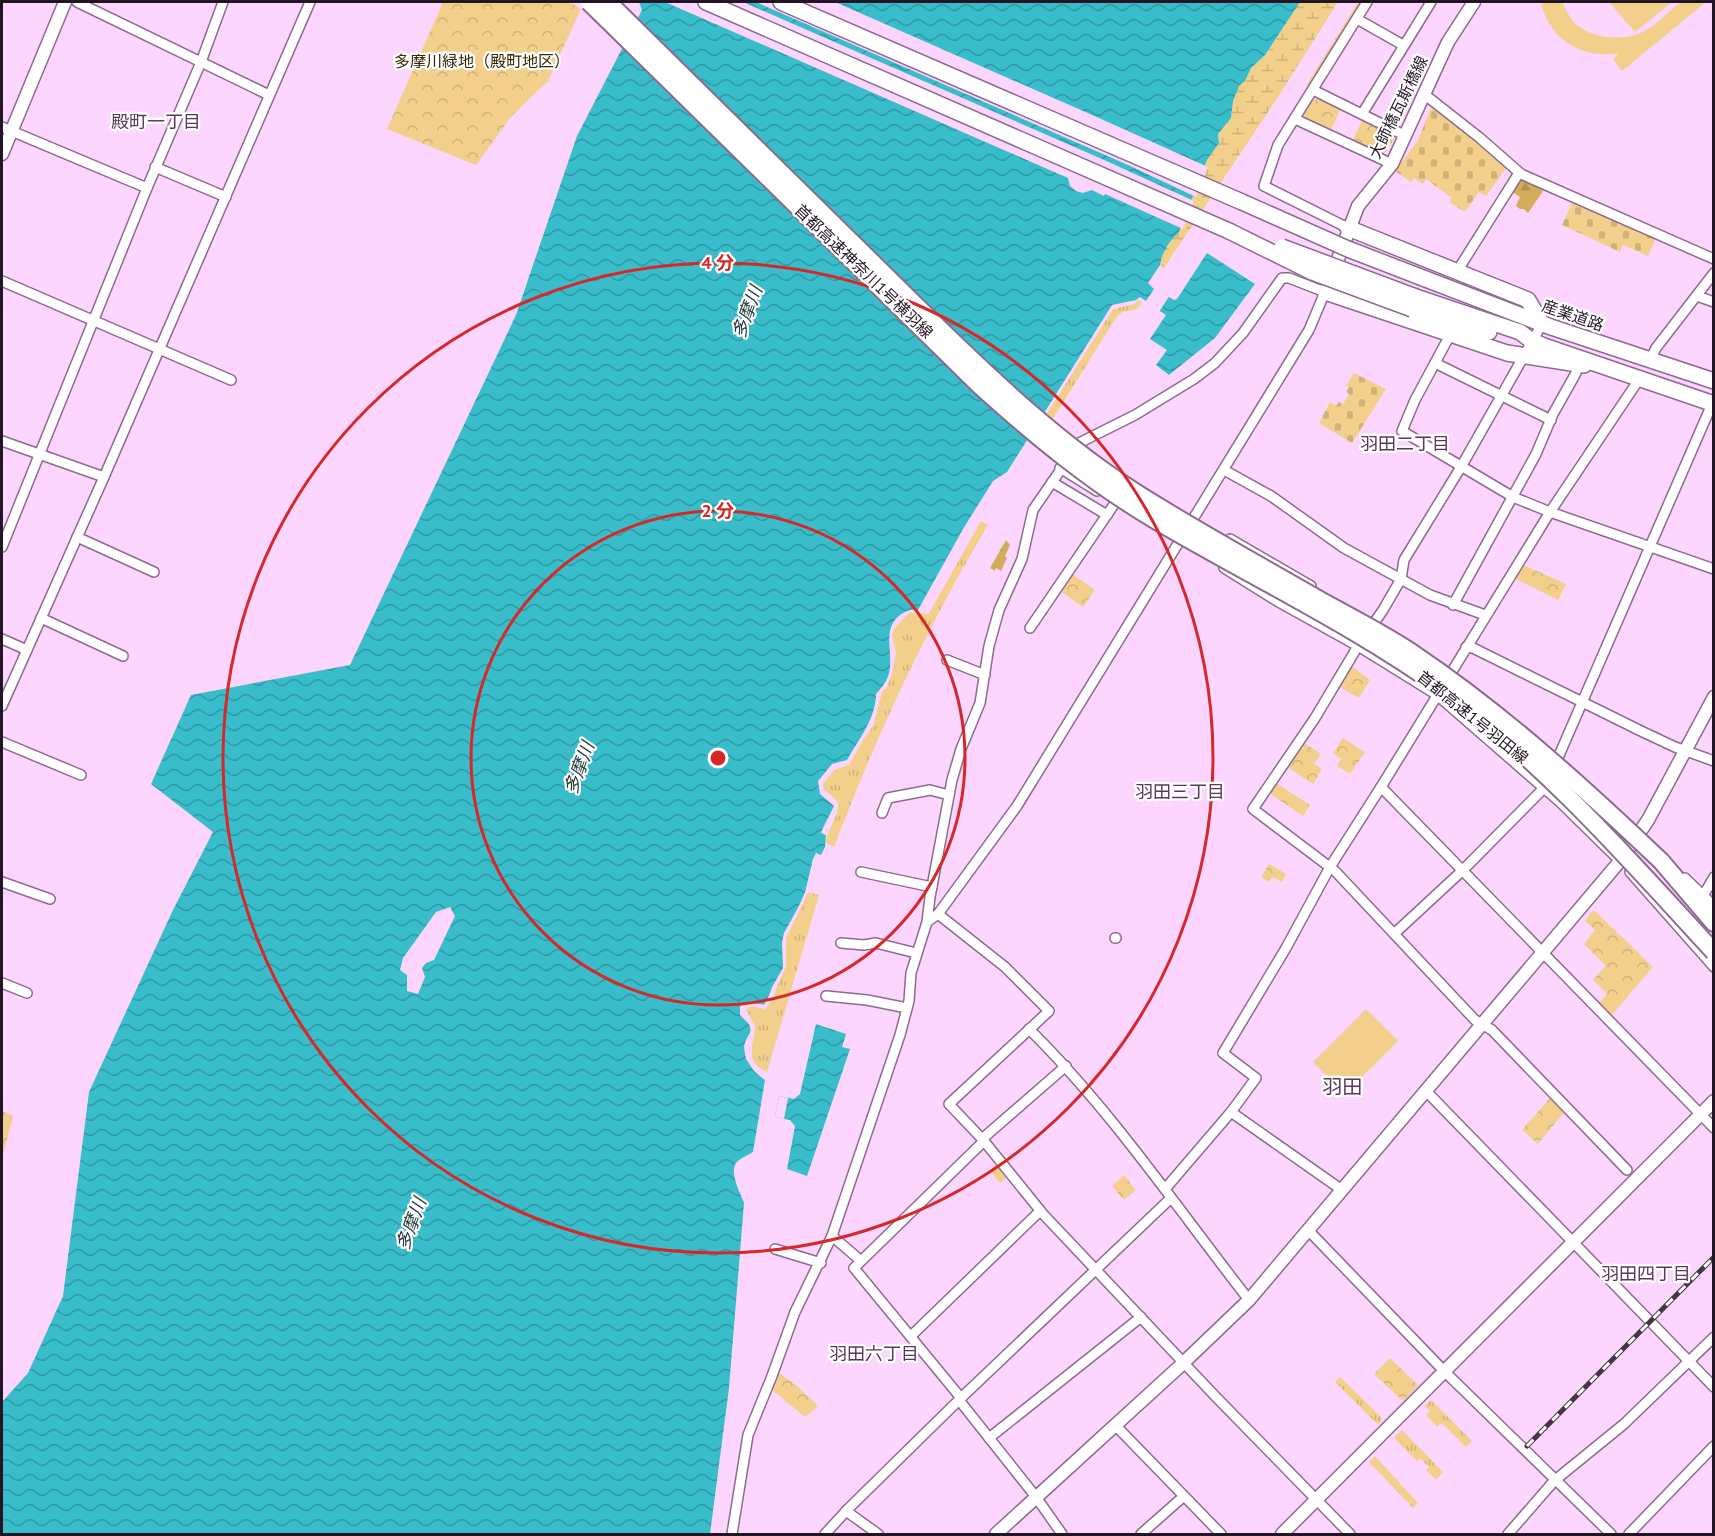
<svg xmlns="http://www.w3.org/2000/svg" width="1715" height="1536" viewBox="0 0 1715 1536" font-family="'PT Sans','Noto Sans JP',sans-serif">
<defs>
<pattern id="grass-tufts" width="24" height="20" patternUnits="userSpaceOnUse" patternTransform="scale(1.5)"><rect width="24" height="20" fill="#f2d08c"/><path d="M3 7l-1-3M5 7V3M7 7l1-3M15 17l-1-3M17 17v-4M19 17l1-3" fill="none" stroke="#cfb278"/></pattern>
<pattern id="forest-firs" width="22" height="20" patternUnits="userSpaceOnUse" patternTransform="scale(1.5)"><rect width="22" height="20" fill="#d3ac59"/><path d="M5 1l3.5 6h-7zM16 11l3.5 6h-7z" fill="#b5934d"/></pattern>
<pattern id="wetland-marsh" width="20" height="14" patternUnits="userSpaceOnUse" patternTransform="scale(1.5)"><rect width="20" height="14" fill="#f2d08c"/><path d="M1 5h8M5 5V1M11 12h8M15 12V8" fill="none" stroke="#cfb278"/></pattern>
<pattern id="cemetery-stones" width="16" height="16" patternUnits="userSpaceOnUse" patternTransform="scale(1.5)"><rect width="16" height="16" fill="#f2d08c"/><path d="M2 7V4a2 2 0 0 1 4 0v3zM10 15v-3a2 2 0 0 1 4 0v3z" fill="#cfb278"/></pattern>
<pattern id="park-crowns" width="20" height="18" patternUnits="userSpaceOnUse" patternTransform="scale(1.5)"><rect width="20" height="18" fill="#f2d08c"/><path d="M2 6a3 3 0 1 1 6 0M12 15a3 3 0 1 1 6 0" fill="none" stroke="#cfb278"/></pattern>
<pattern id="water-waves" width="16" height="10" patternUnits="userSpaceOnUse" patternTransform="scale(1.5)"><rect width="16" height="10" fill="#39bdca"/><path d="M0 5q4-4 8 0t8 0" fill="none" stroke="#3098a4"/></pattern>
</defs>
<rect width="100%" height="100%" fill="#fcd6fe"/>
<g fill="url(#grass-tufts)">
<path d="M1358 2H1361L1309 86 1307 84Z"/>
<path d="M1138 300 1142 302 1137 309 1122 312 1116 318 1046 430 1039 426 1113 309 1135 304Z"/>
<path d="M981 521 988 525C926 628 877 735 834 847L826 843C826 830 844 810 836 800 833 796 827 793 824 789L823 784 834 770 849 765 863 740 873 726 882 692 887 687 892 674 896 653 892 635 894 629 907 615 911 612 919 615 922 612 928 615Z"/>
<path d="M808 892 819 895 767 1072C742 1061 755 1044 755 1026L746 1010 750 1006 765 1009 770 1003 786 966V938Z"/>
<path d="M1340 1377 1383 1419 1378 1425 1335 1382Z"/>
<path d="M1431 1400 1472 1441 1466 1447 1442 1423 1437 1427 1426 1415 1430 1411 1425 1406Z"/>
<path d="M1402 1430 1443 1472 1436 1480 1426 1470 1429 1467 1420 1458 1417 1461 1394 1438Z"/>
<path d="M1375 1456 1418 1503 1413 1508 1369 1462Z"/>
</g>
<g fill="url(#forest-firs)">
<path d="M1522 179 1538 187 1543 191 1528 213 1524 209H1520L1516 206 1520 197 1514 193 1511 195 1519 180Z"/>
<path d="M1006 540 1010 545 1005 556 1007 558 1001 571 996 568 995 571 990 568Z"/>
</g>
<path fill="url(#wetland-marsh)" d="M1300 2H1338L1280 94 1164 268 1160 265 1162 256 1169 243 1179 232 1207 160 1219 143 1218 134 1231 118 1233 101 1239 85 1245 81 1251 68 1265 55Z"/>
<g fill="url(#cemetery-stones)">
<path d="M1432 106 1479 141 1507 167 1486 196 1479 192 1465 212 1449 202 1452 198 1426 179 1423 184 1414 178 1411 182 1395 171 1417 142Z"/>
<path d="M1573 201 1656 238 1648 256 1623 245 1620 252 1562 225Z"/>
<path d="M1354 373 1386 389 1352 443 1319 423 1330 402 1336 406 1339 402 1343 404 1349 394 1346 392 1349 387 1346 386Z"/>
</g>
<g fill="url(#park-crowns)" fill-rule="evenodd">
<path d="M443 2H570L581 9 548 81 511 117 476 165 387 129Z"/>
<path d="M1320 99 1390 132 1394 139 1386 152 1379 155 1306 120 1304 114 1312 100ZM1340 110 1362 120 1353 140 1331 130Z"/>
<path d="M1521 564 1566 584 1558 600 1514 578Z"/>
<path d="M1072 574 1095 590 1083 607 1060 591Z"/>
<path d="M1350 665 1370 680 1359 698 1338 686Z"/>
<path d="M1343 738 1365 752 1350 774 1337 766 1341 759 1333 753Z"/>
<path d="M1303 742 1321 754 1314 764 1322 769 1313 784 1286 766Z"/>
<path d="M1276 783 1310 805 1303 816 1269 793Z"/>
<path d="M1269 864 1286 874 1282 882 1272 877 1269 882 1261 877Z"/>
<path d="M1592 911H1595L1653 967 1610 1017 1598 1004 1607 994 1593 980 1606 966 1584 944 1595 930 1585 921Z"/>
<path d="M1552 1096 1566 1110 1538 1144 1522 1130Z"/>
<path d="M2 1111 13 1116 2 1159Z"/>
<path d="M1000 1164 1009 1175 1000 1183 991 1172Z"/>
<path d="M1124 1175 1136 1190 1124 1200 1112 1186Z"/>
<path d="M1390 1358 1418 1385 1403 1401 1374 1374Z"/>
<path d="M778 1372 797 1386 818 1406 805 1417 771 1389Z"/>
</g>
<g fill="#f2d08c">
<path d="M1541 2H1562C1566 10 1570 19 1577 25 1596 40 1628 42 1648 29 1660 21 1670 10 1681 2H1706L1622 71 1613 59 1618 54C1612 54 1606 55 1599 54 1570 52 1546 30 1541 2Z"/>
<path d="M1609 2H1672L1635 32Z"/>
<path d="M1366 1009 1398 1041 1345 1094 1313 1062Z"/>
</g>
<g fill="url(#water-waves)" fill-rule="evenodd">
<path d="M639 2H1300L1265 55 1251 68 1245 81 1239 86 1233 101 1231 118 1218 134 1219 143 1207 160 1179 232 1169 243 1162 256 1160 265 1148 283 1154 289 1146 301 1140 297 1136 300 1112 305 1007 472 993 481 963 529 918 610C910 609 907 610 900 615 881 630 894 652 889 673 887 682 882 687 876 694 876 718 859 739 847 760L832 764 818 781 820 794 834 806 822 830 821 833 826 835 825 847 821 855 816 853 813 859 804 897 784 933 783 969 764 1005 750 1002 740 1007C739 1018 748 1018 750 1027 752 1032 748 1036 746 1040 740 1056 753 1071 765 1080L753 1152C748 1155 739 1159 736 1163 729 1173 741 1194 744 1203L729 1388 710 1534H2V1402L28 1373 63 1296 89 1092 173 910 213 832 151 784 191 695 350 665 516 315 577 136 642 10ZM450 907 455 916 434 960 426 963 422 968 425 977 418 994 407 991V975L400 970 403 958 436 912Z"/>
<path d="M1207 253 1255 284 1215 338 1169 375 1156 365 1167 350 1150 339 1166 315 1152 306 1161 292 1174 300 1177 299Z"/>
<path d="M816 1024 846 1034 842 1047 850 1049 807 1176 787 1169 795 1126 790 1120 775 1117 779 1096 794 1099 800 1094Z"/>
</g>
<g fill="#fcd6fe">
<path d="M665 2H743L1102 159 1194 201 1183 229 1105 194 1104 196 1092 190 1083 193 1076 191 1070 186 1068 178Z"/>
<path d="M756 2H835L1090 114 1208 167 1196 197 1128 165Z"/>
<path d="M1162 290 1170 295 1159 312 1151 307Z"/>
<path d="M806 890 808 892 805 899 786 938V966L770 1003 764 1008 750 1005H745L743 1008V1013L753 1025 754 1031 747 1047V1051L752 1063 766 1077 765 1080 754 1071 746 1059 744 1046 751 1031 750 1025 740 1015V1007L743 1003 750 1002 764 1005 767 1002 772 987 783 968 782 943 784 933 796 913Z"/>
<path d="M779 1096 788 1098 784 1119 775 1117Z"/>
</g>
<g fill="none" stroke-linecap="round" stroke-linejoin="round">
<g stroke="#8d6b8f" stroke-width="12">
<g id="minor">
<path d="M77 2 269 95"/>
<path d="M1357 19 1403 45"/>
<path d="M1313 90 1406 136"/>
<path d="M1424 94 1480 138 1521 174 1714 259"/>
<path d="M1362 114 1431 2"/>
<path d="M1295 119 1392 164"/>
<path d="M2 127 147 188"/>
<path d="M155 167 226 197"/>
<path d="M1348 228 1264 186 1278 145 1367 2"/>
<path d="M1456 273 1519 173"/>
<path d="M2 281 231 380"/>
<path d="M1697 296 1714 302"/>
<path d="M1542 324 1461 467 1404 560 1401 579 1383 610 1358 646 1315 718 1253 809 1335 871 1475 1020 1492 1030 1627 1170"/>
<path d="M1450 335 1415 400 1402 431 1513 497 1550 512 1714 569"/>
<path d="M1650 360 1656 348 1714 273"/>
<path d="M1435 363 1551 420"/>
<path d="M2 441 104 477"/>
<path d="M1060 468 1097 491"/>
<path d="M1224 470 1271 496 1344 548 1430 595 1485 615"/>
<path d="M1052 482 1107 515"/>
<path d="M77 537 154 572"/>
<path d="M1230 539 1311 586"/>
<path d="M2 547 147 188 201 62 223 2"/>
<path d="M1224 568 1277 601 1358 646 1437 695 1560 802 1616 857"/>
<path d="M1453 605 1536 454 1553 414 1576 373 1578 365"/>
<path d="M41 618 123 656"/>
<path d="M1030 628 1115 503"/>
<path d="M2 639 27 650"/>
<path d="M1466 647 1473 648 1643 732 1675 747 1714 761"/>
<path d="M947 660 985 675"/>
<path d="M2 706 104 477 310 2"/>
<path d="M2 742 81 775"/>
<path d="M1554 767 1712 404"/>
<path d="M1381 787 1714 1128"/>
<path d="M882 813 888 798 930 790 949 795"/>
<path d="M861 872 932 887"/>
<path d="M1630 872 1714 967"/>
<path d="M1685 878 1714 906"/>
<path d="M2 882 50 899"/>
<path d="M1703 896 1714 877"/>
<path d="M938 914 1005 967 1049 1011 949 1104 984 1141 1043 1214 1216 1397 1350 1534"/>
<path d="M1395 933 1463 870 1546 786"/>
<path d="M1115 938H1116"/>
<path d="M841 943 864 945 876 943 916 953"/>
<path d="M2 983 27 993"/>
<path d="M826 996 867 1000 907 1008"/>
<path d="M1029 1029C1112 1111 1177 1208 1249 1300"/>
<path d="M1426 1091 1714 1387"/>
<path d="M1231 1112 1342 1190"/>
<path d="M982 1139 1066 1066"/>
<path d="M1165 1189 1231 1112 1256 1078 1223 1053 1286 948 1330 867 1381 787 1550 512 1640 378"/>
<path d="M1308 1230 1444 1371 1611 1534"/>
<path d="M832 1236 860 1260"/>
<path d="M775 1249 821 1263"/>
<path d="M911 1336 1040 1211"/>
<path d="M961 1398 854 1268 984 1141"/>
<path d="M959 1400 1036 1497 1062 1534"/>
<path d="M1115 1425 1221 1534"/>
<path d="M989 1438 1141 1317"/>
<path d="M846 1511 878 1534"/>
<path d="M732 1534 748 1435 772 1376 795 1312 832 1236 900 1035 909 1001 911 973 927 922 930 897 952 780 961 749 980 703 989 646 999 610 1022 559 1033 510 1079 443 1135 415 1194 379 1215 363 1243 333 1282 278H1289L1325 292 1309 330 1017 806 938 914 927 922"/>
<path d="M825 1534 848 1509 961 1398 1171 1198"/>
<path d="M1141 1534 1184 1496"/>
<path d="M1508 1534 1554 1481 1624 1424 1714 1337"/>
<path d="M1629 1534 1714 1446"/>
</g>
</g>
<g stroke="#8d6b8f" stroke-width="15">
<g id="tertiary">
<path d="M2 154 65 2"/>
<path d="M1332 275 1358 206 1392 164 1448 42 1474 2"/>
<path d="M996 1534 1179 1367 1249 1300 1620 861 1648 820 1714 697"/>
<path d="M1282 1534 1714 1101"/>
</g>
</g>
<g stroke="#8d6b8f" stroke-width="18">
<g id="primary">
<path d="M706 2 1229 231"/>
<path d="M781 2 1242 202"/>
<path d="M1348 228 1528 300 1542 324"/>
<path d="M1423 278 1551 327 1714 381"/>
<path d="M1325 292 1507 353 1584 365"/>
<path d="M1416 297 1520 332 1532 341 1544 346 1714 404"/>
<path d="M1412 309 1489 332"/>
</g>
</g>
<g stroke="#8d6b8f" stroke-width="20">
<path id="motorway" d="M1661 861 1714 923"/>
</g>
<use href="#minor" stroke="#fff" stroke-width="9"/>
<use href="#tertiary" stroke="#fff" stroke-width="12"/>
<use href="#primary" stroke="#fff" stroke-width="15"/>
<use href="#motorway" stroke="#fff" stroke-width="16"/>
<g stroke="#473547" stroke-width="5">
<path id="rail" d="M1527 1446 1714 1257"/>
</g>
<use href="#rail" stroke="#fff" stroke-width="3" stroke-dasharray="9" stroke-linecap="butt"/>
<g stroke="#8d6b8f" stroke-width="18" stroke-linecap="butt">
<g id="primary-bridge">
<path d="M1242 202 1348 249 1423 278"/>
<path d="M1229 231 1312 272 1412 309"/>
<path d="M1282 247 1416 297"/>
</g>
</g>
<g stroke="#8d6b8f" stroke-width="20" stroke-linecap="butt">
<g id="motorway-bridge">
<path d="M589 2 978 384C1034 435 1092 483 1157 521 1254 578 1357 627 1448 693 1546 764 1632 863 1714 952"/>
<path d="M608 2 940 329C1001 388 1063 446 1135 492 1198 532 1263 567 1327 604 1356 620 1386 635 1414 654 1503 714 1583 787 1661 861"/>
</g>
</g>
<use href="#primary-bridge" stroke="#fff" stroke-width="15"/>
<use href="#motorway-bridge" stroke="#fff" stroke-width="16"/>
</g>
<g fill="none" stroke="#d62828" stroke-width="3">
<circle cx="718" cy="758" r="247"/>
<circle cx="718" cy="758" r="495"/>
</g>
<g text-anchor="middle" dominant-baseline="central" stroke-width="4.5" stroke-linejoin="round" paint-order="stroke">
<g font-size="16" fill="#382903" stroke="#fff">
<text x="482" y="61">多摩川緑地（殿町地区）</text>
</g>
<g font-size="16" fill="#231523" stroke="#fff">
<text transform="translate(1398 107) rotate(-64)">大師橋瓦斯橋線</text>
<text transform="translate(864 271) rotate(44)">首都高速神奈川1号横羽線</text>
<text transform="translate(1573 315) rotate(19)">産業道路</text>
<text transform="translate(1473 717) rotate(39)">首都高速1号羽田線</text>
</g>
<g font-size="18" fill="#583959" stroke="#fff">
<text x="156" y="121">殿町一丁目</text>
<text x="1405" y="443">羽田二丁目</text>
<text x="1180" y="791">羽田三丁目</text>
<text x="1646" y="1273">羽田四丁目</text>
<text x="874" y="1353">羽田六丁目</text>
</g>
<g font-size="18" font-style="italic" fill="#213739" stroke="#fff">
<text transform="translate(747 312) rotate(-70)">多摩川</text>
<text transform="translate(579 768) rotate(-70)">多摩川</text>
<text transform="translate(411 1224) rotate(-70)">多摩川</text>
</g>
<g font-size="20" fill="#583959" stroke="#fff">
<text x="1342" y="1087">羽田</text>
</g>
</g>
<circle cx="718" cy="758" r="9" fill="#d62828" stroke="#fff" stroke-width="3"/>
<g font-size="18" text-anchor="middle" font-weight="bold" fill="#d62828" stroke="#fff" stroke-width="4.5" stroke-linejoin="round" paint-order="stroke">
<text x="718" y="269">4 分</text>
<text x="718" y="517">2 分</text>
</g>
<rect width="1715" height="1536" fill="none" stroke="#231523" stroke-width="6"/>
</svg>
